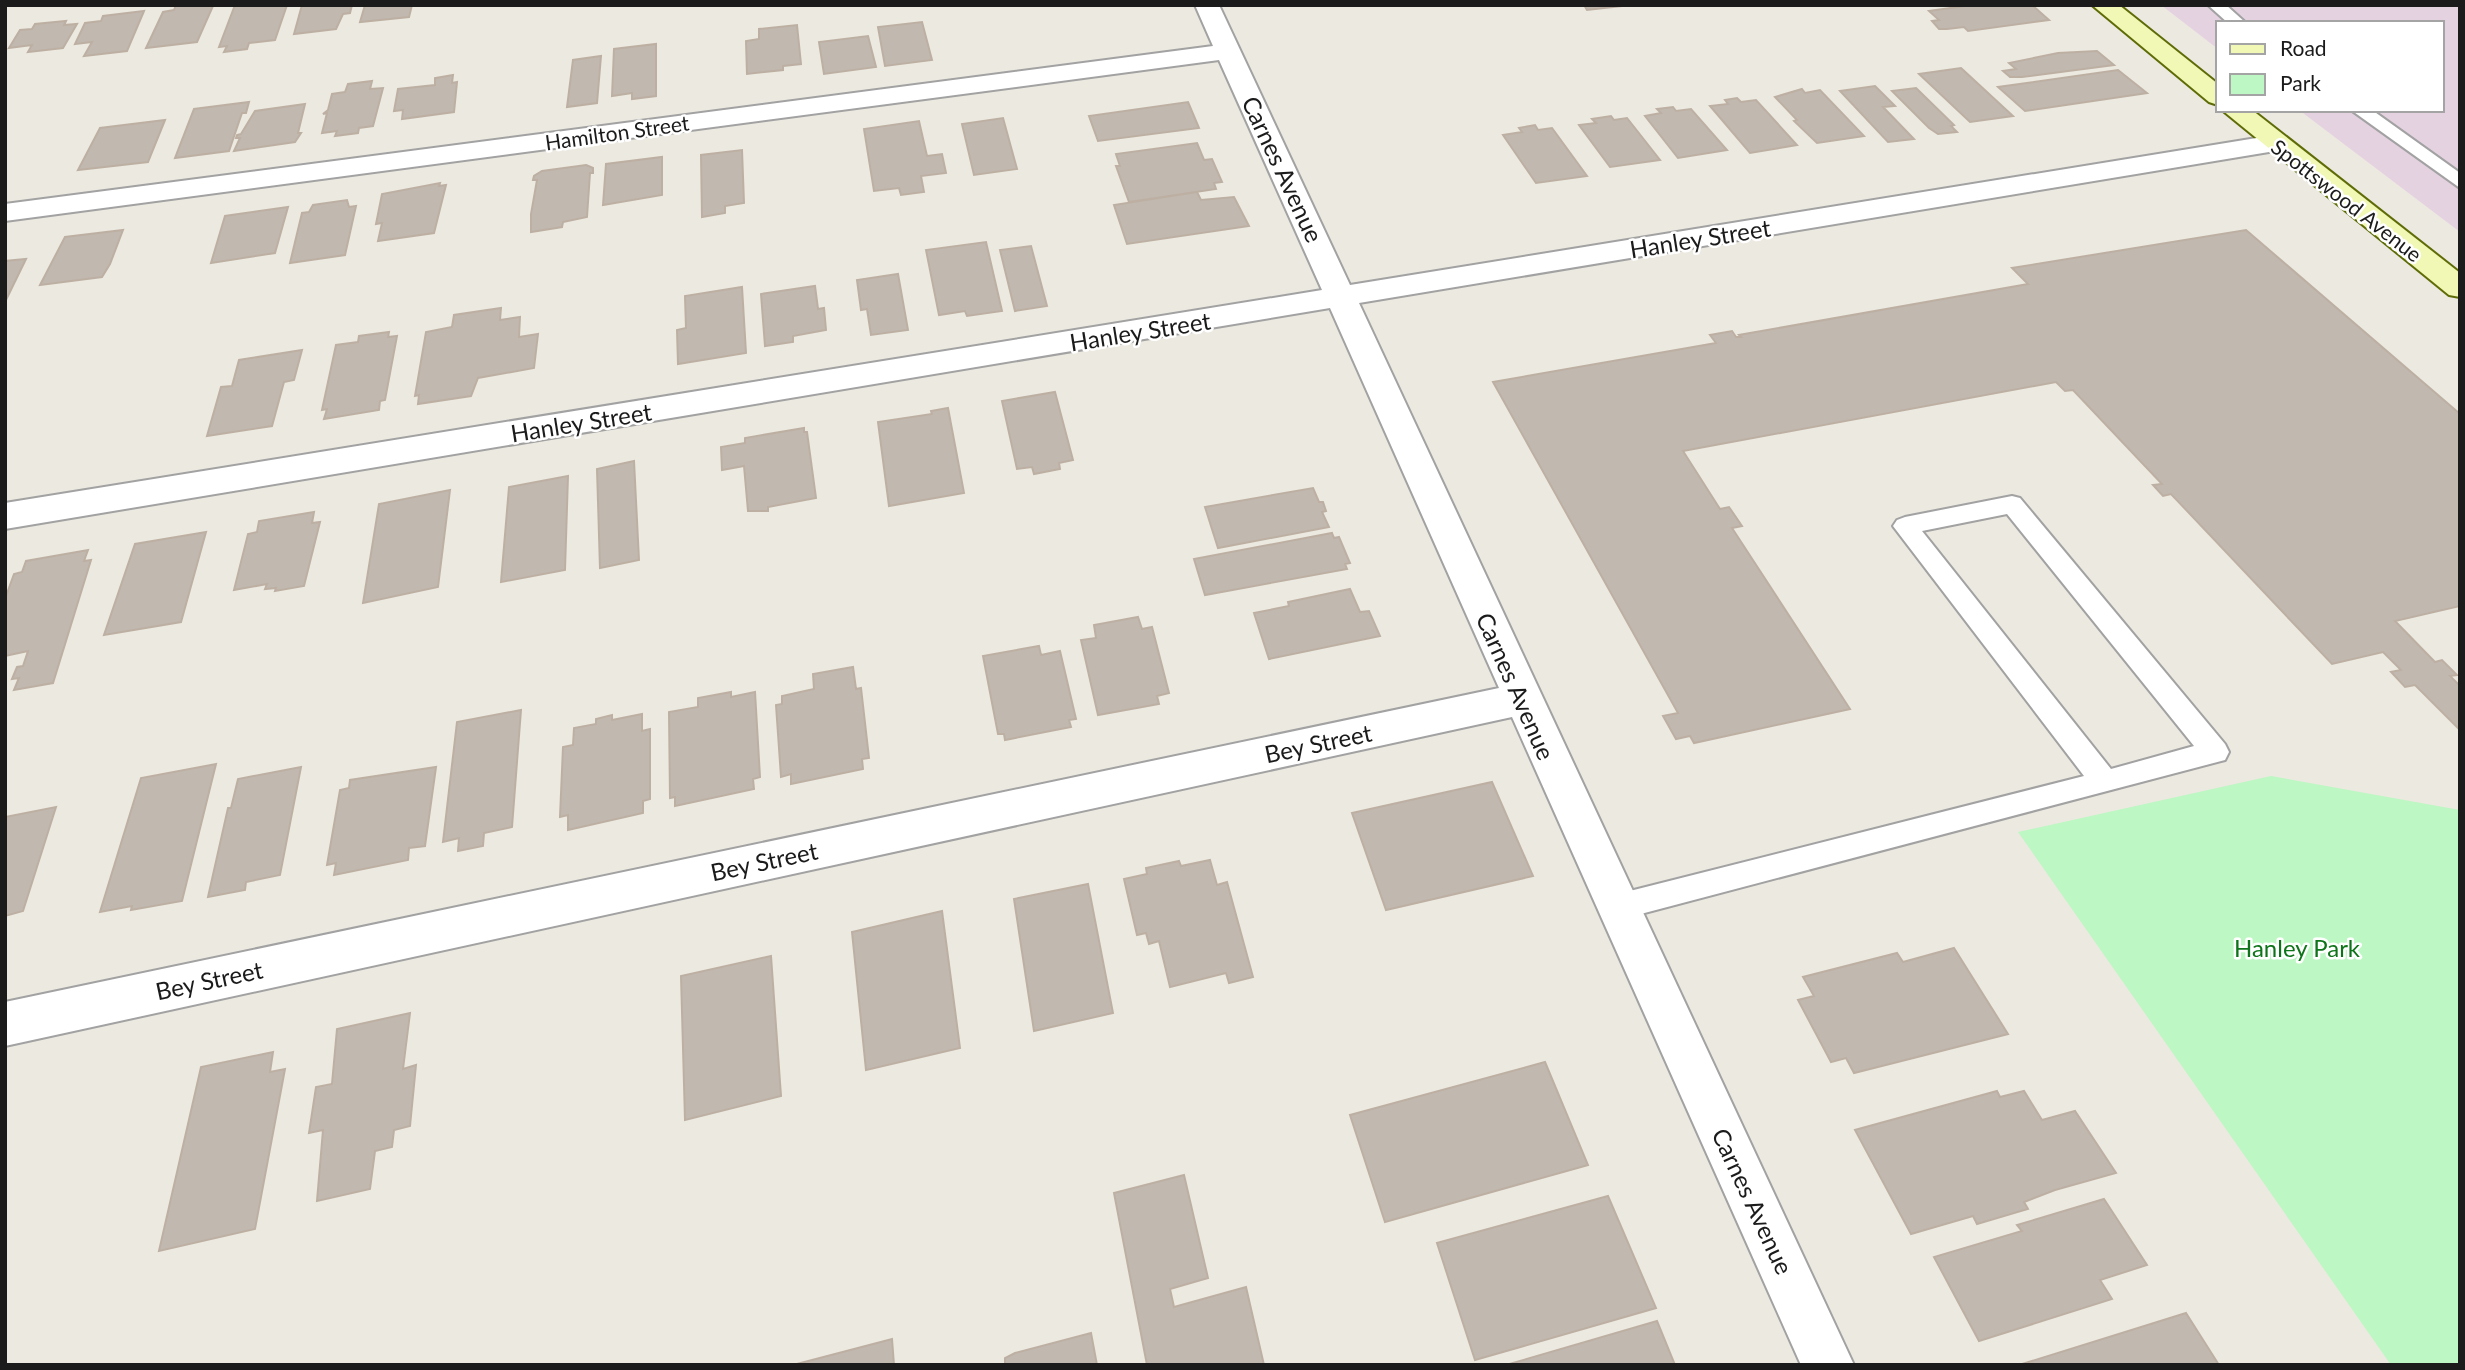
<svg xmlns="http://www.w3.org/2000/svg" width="2465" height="1370" viewBox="0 0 2465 1370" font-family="Lato,sans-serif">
<rect width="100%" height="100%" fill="#ece9e0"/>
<path fill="#e5d2e1" d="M2161 5H2460V232L2299 110H2442V23H2218V49Z"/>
<path fill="#bdf7c3" d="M2271 776 2460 810V1365H2391L2018 832Z"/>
<g fill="#c1b8b0" stroke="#bdb0a3" stroke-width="2">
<path d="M176 5 213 6 197 42 146 48 163 12 174 10Z"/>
<path d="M235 5H287L275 40 249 43 247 49 224 52 227 46 219 47Z"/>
<path d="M302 5H352L350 13 343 14 336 29 294 34Z"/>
<path d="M365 5H412L409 17 360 22Z"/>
<path d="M1584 5H1631L1587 10Z"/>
<path d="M1972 5H2032L2049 20 1968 31 1964 27 1947 29H1939L1932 21 1939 20 1929 11Z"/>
<path d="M144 11 127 51 84 56 92 42 75 44 85 23 101 21 103 16Z"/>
<path d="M66 21 64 25 77 24 63 48 28 52 32 45 9 48 20 30 32 29 35 24Z"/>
<path d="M922 22 932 60 885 66 878 27Z"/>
<path d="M797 25 801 64 783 66V70L747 74 746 41 759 39V29Z"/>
<path d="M868 36 876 67 824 74 819 42Z"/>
<path d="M656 44V96L632 99V93L612 96 614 49Z"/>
<path d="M2097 51 2114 65 2022 77H2010L2003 71 2016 69 2009 63 2058 53Z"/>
<path d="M601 56 597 103 567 107 573 60Z"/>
<path d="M1961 68 2013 116 1970 122 1919 74Z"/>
<path d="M2118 70 2147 93 2025 111 1998 87Z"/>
<path d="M453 75 452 83 457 82 454 112 402 119 403 110 394 111 398 89 435 85V78Z"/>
<path d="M372 81 370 89 383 88 373 126 359 128 358 133 335 136 337 131 322 133 327 113 323 114 328 110 332 94 345 92 348 84Z"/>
<path d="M1875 86 1895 106 1883 107 1914 139 1888 142 1840 91Z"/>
<path d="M1916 88 1954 125 1951 126 1957 132 1938 134 1929 128 1892 91Z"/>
<path d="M1802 89 1805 93 1820 90 1864 136 1817 143 1794 121 1797 120 1775 97Z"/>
<path d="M1737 98 1741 102 1756 100 1797 145 1750 153 1710 106 1728 104 1725 100Z"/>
<path d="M249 102 246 113H242L229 151 175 158 194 109Z"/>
<path d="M1188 102 1199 128 1098 141 1089 116Z"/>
<path d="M305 104 298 133H301L295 142 234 151 240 138H236L237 135 241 134 255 111Z"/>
<path d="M1673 107 1676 111 1691 109 1727 150 1678 158 1645 116 1661 113 1657 109Z"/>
<path d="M1611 116 1614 120 1627 118 1660 160 1610 167 1579 125 1596 123 1592 119Z"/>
<path d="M1003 118 1017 169 974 175 962 124Z"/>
<path d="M165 120 148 162 78 170 100 128Z"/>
<path d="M919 121 927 156 942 154 946 173 921 176 924 192 901 195 899 188 874 191 864 129Z"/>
<path d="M1535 125 1538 130 1552 128 1587 176 1536 183 1503 135 1522 132 1519 128Z"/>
<path d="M1197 143 1204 160 1212 159 1222 182 1214 183 1216 189 1129 202 1116 166H1120L1116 154Z"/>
<path d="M742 150 744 203 725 206V213L702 217 701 155Z"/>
<path d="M662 157V195L603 205 606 164Z"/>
<path d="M586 165 593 168V173H590L587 217 563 222 562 227 531 232V214L537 180H533L534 176 542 171Z"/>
<path d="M440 183 439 186 446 185 434 233 378 241 382 223 376 224 382 194Z"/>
<path d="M1197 192 1201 200 1234 197 1249 226 1127 244 1114 205Z"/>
<path d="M347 200 349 207 356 206 345 255 290 263 302 213 309 212 313 205Z"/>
<path d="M288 207 275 253 211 263 225 216Z"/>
<path d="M123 230 110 264 102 277 40 285 65 237Z"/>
<path d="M2246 230 2460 414V606L2395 621 2435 662 2442 660 2457 675 2450 676 2460 686V730L2415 685 2405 687 2391 672 2401 670 2383 652 2332 664 2171 494 2163 496 2153 485 2162 484 2073 390 2065 391 2056 382 1683 451 1720 509 1729 507 1742 526 1732 528 1850 709 1694 743 1690 736 1676 739 1663 716 1678 713 1493 382 1716 343 1710 335 1732 331 1736 337H1741L1739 335 2028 284 2012 268Z"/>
<path d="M986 242 1002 311 967 316 965 311 939 315 926 250Z"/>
<path d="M1031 246 1047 306 1015 311 1000 250Z"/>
<path d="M26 259 5 302V261Z"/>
<path d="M898 274 908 330 871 335 867 309 861 310 857 280Z"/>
<path d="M815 286 818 309 824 308 826 330 793 336V342L765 346 761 294Z"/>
<path d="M742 287 746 353 678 364 677 330 686 328 685 296Z"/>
<path d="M501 308 500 320 520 317 519 337 538 334 534 368 478 378 471 396 418 404 419 395 415 396 426 332 452 327 454 315Z"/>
<path d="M389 332 388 337 397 336 385 400 380 401 379 410 324 419 327 409 322 410 336 345 358 342 359 336Z"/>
<path d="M302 350 294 380 284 382 272 426 207 436 221 387 232 386 239 360Z"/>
<path d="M1055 392 1073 460 1059 463 1060 469 1034 474 1032 467 1017 469 1002 401Z"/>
<path d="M948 408 964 493 889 506 878 422 932 414 931 411Z"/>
<path d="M804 428V432H807L816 498 768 507V511H748L744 466 722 470 721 447 745 443V438Z"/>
<path d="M634 461 639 560 600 568 597 469Z"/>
<path d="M568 476 565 570 501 582 509 487Z"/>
<path d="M1313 488 1319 502H1323L1326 511 1322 512 1329 527 1218 548 1205 507Z"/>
<path d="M450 490 438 587 363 603 379 504Z"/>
<path d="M314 512 312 523 320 522 304 586 275 591 276 588 265 589 267 584 234 590 248 534 257 532 259 521Z"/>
<path d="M206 532 181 622 104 635 135 544Z"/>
<path d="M1332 533 1334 538 1339 537 1350 563 1345 564 1347 569 1205 595 1194 559Z"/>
<path d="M88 550 84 561 91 560 53 683 14 690 19 678 12 679 17 667 23 666 28 651 5 656V599L14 574 22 572 26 561Z"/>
<path d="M1350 589 1360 612 1369 611 1380 636 1269 659 1254 613 1289 606 1288 602Z"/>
<path d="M1138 617 1142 629 1152 627 1169 693 1157 696 1159 704 1098 715 1081 640 1096 638 1094 625Z"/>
<path d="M1039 646 1041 655 1060 651 1076 719 1069 720 1071 727 1005 740 1004 734H998L983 656Z"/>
<path d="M853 667 856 689 861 688 869 758 862 759 863 769 791 784V774L781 777 776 705 782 704V696L814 689 813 674Z"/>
<path d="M731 692V697L755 692 760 777 753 779 754 789 675 806V797L670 798 669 712 698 707V698Z"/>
<path d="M521 710 512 827 484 833 483 846 458 851 459 838 443 842 457 722Z"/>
<path d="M642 714V731L650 729V799L643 801V813L568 830V815L560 817 563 747 573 745 574 728 596 724V719L612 715V720Z"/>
<path d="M216 764 182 901 131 910 132 906 100 912 141 778Z"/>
<path d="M301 767 280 875 246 882 245 890 208 897 228 808H231L238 779Z"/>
<path d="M436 767 425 846 409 848 408 860 334 875 336 863 327 865 340 790 349 788 350 780Z"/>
<path d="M1492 782 1533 876 1386 910 1352 813Z"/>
<path d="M56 807 23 911 5 916V817Z"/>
<path d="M1210 860 1217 885 1227 882 1253 977 1229 983 1226 973 1170 987 1159 941 1149 944 1146 933 1137 935 1124 879 1147 874 1146 868 1179 861 1181 866Z"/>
<path d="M1088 884 1113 1013 1034 1031 1014 899Z"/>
<path d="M942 911 960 1048 866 1070 852 932Z"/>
<path d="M1954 948 2008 1034 1854 1073 1846 1058 1831 1062 1798 1000 1814 996 1803 977 1897 953 1903 962Z"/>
<path d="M771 956 781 1096 685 1120 681 976Z"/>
<path d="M410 1013 403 1069 416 1065 410 1126 394 1130 392 1147 375 1151 370 1189 317 1201 323 1130 309 1133 316 1087 332 1084 337 1029Z"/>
<path d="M273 1052 270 1072 285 1069 255 1229 159 1251 201 1067Z"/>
<path d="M1545 1062 1588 1165 1385 1222 1350 1115Z"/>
<path d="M1997 1091 2000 1097 2024 1091 2042 1120 2075 1111 2116 1173 2055 1190 2024 1202 2028 1209 1977 1224 1973 1216 1911 1234 1855 1130Z"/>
<path d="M1184 1175 1208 1278 1170 1289 1174 1307 1246 1287 1264 1365H1147L1114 1193Z"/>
<path d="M1608 1196 1656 1308 1475 1360 1437 1243Z"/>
<path d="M2104 1199 2147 1265 2100 1280 2112 1299 1979 1341 1934 1257 2022 1231 2017 1225Z"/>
<path d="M2186 1313 2219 1365H2019Z"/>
<path d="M1657 1321 1675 1365H1506Z"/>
<path d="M1091 1333 1097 1365H1005V1358L1015 1353Z"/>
<path d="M892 1339 894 1365H793Z"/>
</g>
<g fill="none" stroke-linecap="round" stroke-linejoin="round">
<g stroke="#a2a2a2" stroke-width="4">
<g id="lane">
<path d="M2208 5H2226L2246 23H2228Z"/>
<path d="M2351 110H2372L2460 173V188Z"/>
<path d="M2012 496 2020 498 2225 744 2229 752 2225 760 1618 920 1608 916 1603 907 1608 898 1618 894 2084 776 1893 526 1897 520 1905 517ZM2007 514 2194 746 2111 769 1922 531Z"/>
</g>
</g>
<g stroke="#a2a2a2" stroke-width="4">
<path id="street" d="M1195 5H1219L1350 285 2275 135 2284 137 2288 143 2284 149 2275 151 1359 303 1854 1365H1801L1512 717 5 1046V1002L1499 688 1330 308 5 529V503L1322 290 1219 60 5 221V204L1213 46Z"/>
</g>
<g stroke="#5e6c07" stroke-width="4">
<g id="secondary">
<path d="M2092 5H2119L2218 84V105L2209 102Z"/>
<path d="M2222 110H2252L2460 273V297L2449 295Z"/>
</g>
</g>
<use href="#lane" fill="#fff" fill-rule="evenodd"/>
<use href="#street" fill="#fff" fill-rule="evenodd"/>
<use href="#secondary" fill="#f1f7b4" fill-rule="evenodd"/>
</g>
<g text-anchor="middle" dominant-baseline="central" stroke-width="5" stroke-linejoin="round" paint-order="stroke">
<g font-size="21" fill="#1b1b1b" stroke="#fff">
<text transform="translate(617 132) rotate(-8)">Hamilton Street</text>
<text transform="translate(2347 200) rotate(38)">Spottswood Avenue</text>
</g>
<g font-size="24" fill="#1b1b1b" stroke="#fff">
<text transform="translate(1283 169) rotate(65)">Carnes Avenue</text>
<text transform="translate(1700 238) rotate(-9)">Hanley Street</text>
<text transform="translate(1140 331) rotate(-9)">Hanley Street</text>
<text transform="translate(581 422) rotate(-9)">Hanley Street</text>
<text transform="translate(1516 686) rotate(66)">Carnes Avenue</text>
<text transform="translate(1318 743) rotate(-12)">Bey Street</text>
<text transform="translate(764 861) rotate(-12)">Bey Street</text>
<text transform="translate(209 980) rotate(-12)">Bey Street</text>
<text transform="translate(1753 1201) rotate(65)">Carnes Avenue</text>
</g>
<g font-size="24" fill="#0e7419" stroke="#fff">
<text x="2297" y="947">Hanley Park</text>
</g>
</g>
<rect width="2465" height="1370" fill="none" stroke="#1b1b1b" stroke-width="14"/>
<rect x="2216" y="21" width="228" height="91" fill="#ffffff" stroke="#a4a4a4" stroke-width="2"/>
<rect x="2230" y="44" width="35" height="10" fill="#f1f7b4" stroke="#a4a4a4" stroke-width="2"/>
<text x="2280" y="56" font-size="21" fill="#1b1b1b">Road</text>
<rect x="2230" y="74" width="35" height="21" fill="#bdf7c3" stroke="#a4a4a4" stroke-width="2"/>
<text x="2280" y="91" font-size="21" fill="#1b1b1b">Park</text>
</svg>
